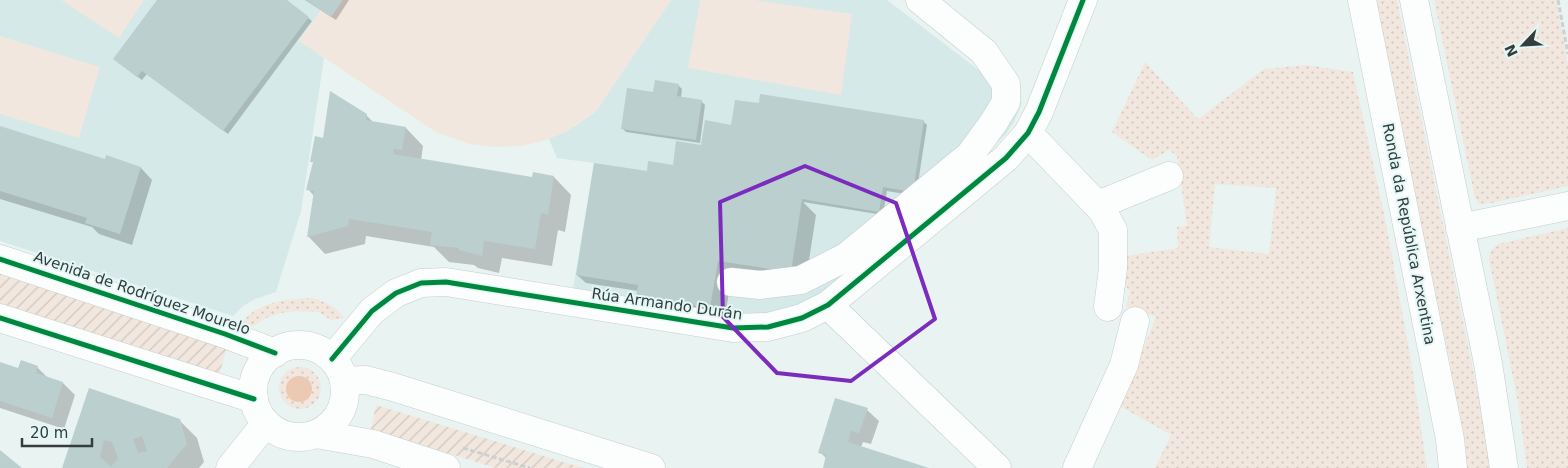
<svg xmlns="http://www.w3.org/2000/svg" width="1568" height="468" viewBox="0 0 1568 468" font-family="'DejaVu Sans',sans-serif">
<defs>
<pattern id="grass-dots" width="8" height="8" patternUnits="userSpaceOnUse" patternTransform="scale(1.25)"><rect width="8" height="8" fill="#f2e7de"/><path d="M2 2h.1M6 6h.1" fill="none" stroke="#d0c7bf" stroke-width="1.8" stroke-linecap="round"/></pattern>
<pattern id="garden-furrows" width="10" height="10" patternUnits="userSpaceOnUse" patternTransform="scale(1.25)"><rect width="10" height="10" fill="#f2e7de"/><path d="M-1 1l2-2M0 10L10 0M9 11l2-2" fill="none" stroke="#d0c7bf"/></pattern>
</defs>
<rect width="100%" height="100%" fill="#e8f3f2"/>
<g fill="#d4e9e8">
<path d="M0 0H306L321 10 299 40 324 58 301 211 276 292 255 299 243 306 233 316 0 241Z"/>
<path d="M671 0H887L1022 103 1014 122 1006 134 996 144 823 295 778 313 742 316 573 289 594 163 557 158 549 139 577 125 596 111Z"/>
</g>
<g fill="url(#grass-dots)" fill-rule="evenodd">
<path d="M1373 0H1397L1488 443 1490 468H1465L1450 361 1403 150Z"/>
<path d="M1434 0H1556L1568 65V186L1491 203 1479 204 1475 198Z"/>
<path d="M1145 62 1198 119 1264 69 1306 65 1353 72 1385 218 1411 361 1427 468H1155L1171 435 1120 406 1156 317 1126 306 1130 292 1119 276V257L1178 248 1177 227 1187 226 1177 156 1169 150 1152 160 1112 132ZM1215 184 1276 188 1269 254 1209 247Z"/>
<path d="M1568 228V468H1527L1518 402 1489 259 1490 251 1498 244Z"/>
<path d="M312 298C325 302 336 306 344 318L331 320 318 312 295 311 280 313 266 318 254 326 249 327 241 325C254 302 287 299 312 298Z"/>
<circle cx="300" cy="388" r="21"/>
</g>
<g fill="url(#garden-furrows)">
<path d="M0 274 224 347 226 351 219 376 0 306Z"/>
<path d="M376 405 583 468H496L371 429Z"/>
</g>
<g fill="#f2e7de">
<path d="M61 0H144L119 38Z"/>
<path d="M306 0H671L596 111 566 132 543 141 520 146 495 147 470 144 436 132 299 41 321 10Z"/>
<path d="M700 0H754L852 14 841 95 688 68Z"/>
<path d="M0 36 100 67 79 138 0 114Z"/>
</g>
<circle fill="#ebc9b3" cx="299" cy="389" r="13"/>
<g fill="#0003">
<path d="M159 0H285L312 21 228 134 147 74 142 80 119 63Z"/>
<path d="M305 0H349L336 20Z"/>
<path d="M678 85 682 89 681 98 701 101 705 105 700 143 626 132 622 128 654 94Z"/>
<path d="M366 115 374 123 406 128 423 146 421 160 533 178 554 177 571 195 565 232 558 230 552 266 502 258 499 273 478 268 474 265 449 262 434 247 366 236 365 244 325 254 308 236 314 196 308 189 314 163 312 161 324 139Z"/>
<path d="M923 121 927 125 916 196 887 191 883 215 803 202 816 215 805 286 732 275 724 322 652 310 638 296V291L586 283 577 275 648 173 674 167 700 146 732 126Z"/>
<path d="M0 128 106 161 141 168 152 180 132 245 99 234 92 227 0 199Z"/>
<path d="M0 363 19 370 37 367 48 378 63 383 75 395 64 429 0 408Z"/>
<path d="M89 390 179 420 197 438 204 462 199 468H64Z"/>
<path d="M867 410 879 421 871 444 863 442 861 447 927 468H824L827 459 820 452Z"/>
</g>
<g fill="#bbcfce" fill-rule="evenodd">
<path d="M157 0H287L309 17 223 131 142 71 137 77 113 59Z"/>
<path d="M306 0H343L331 17Z"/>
<path d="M655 80 679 84 677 96 702 100 696 140 621 129 627 88 653 92Z"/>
<path d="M330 91 367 114 366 120 406 127 402 150 394 149 393 154 532 177 533 172 554 176 548 215 541 213 535 249 484 241 482 256 459 250V248L430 245 432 232 349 219 348 226 307 237 314 191 306 190 313 162H310L315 136 323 138Z"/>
<path d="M760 94 924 120 913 192 883 187 879 212 802 199 791 272 718 261 710 308 636 296 638 285 576 275 594 163 647 171 648 161 673 165 676 141 701 145 705 120 731 125 735 100 759 103Z"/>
<path d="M0 126 105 159 106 155 141 167 120 234 85 223 87 218 0 191Z"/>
<path d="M21 360 38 366 36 373 63 382 52 418 0 401V362L18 368Z"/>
<path d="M89 388 180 419 187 444 167 468H62ZM142 436 147 451 138 453 133 439ZM104 440 112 442 118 458 111 467 100 457Z"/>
<path d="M835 398 868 408 859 433 851 431 848 442 929 468H823L826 455 818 453Z"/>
<path d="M0 450 22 468H0Z"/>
</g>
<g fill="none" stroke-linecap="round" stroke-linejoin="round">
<g stroke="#c5cecd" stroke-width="29">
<g id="minor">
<path d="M1362 0 1450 439 1453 468"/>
<path d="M1414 0 1488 363 1504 468"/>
<path d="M1028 133 1102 210 1113 230V268L1108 307"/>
<path d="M1098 205 1169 176"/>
<path d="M1460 228 1568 206"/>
<path d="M0 259 225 334 275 353"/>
<path d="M731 282 760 285 801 280 846 257 970 155 994 122 1006 102V84L984 52 920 0"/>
<path d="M828 305 997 468"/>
<path d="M0 318 254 399"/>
<circle cx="299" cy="391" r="46"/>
<path d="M332 359 372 311 396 293 421 283 446 282 733 328 768 327 802 318 828 305 1006 158 1028 133 1039 112 1083 0"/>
<path d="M344 381 366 380 393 387 651 468"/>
<path d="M316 434 373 444 446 468"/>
<path d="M230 468 266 423"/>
<path d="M1077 468 1124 365 1135 321"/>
</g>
</g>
<g stroke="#ccd1d0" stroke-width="3" stroke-dasharray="5 2.5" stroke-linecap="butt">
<path d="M1558 0 1568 54"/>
<path d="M463 448 530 468"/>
</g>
<use href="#minor" stroke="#fcfdfd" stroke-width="28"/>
<g stroke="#e3f8f6" stroke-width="8">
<g id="cycleway">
<path d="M0 259 225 334 275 353"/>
<path d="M0 318 254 399"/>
<path d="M332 359 372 311 396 293 421 283 446 282 733 328 768 327 802 318 828 305 1006 158 1028 133 1039 112 1083 0"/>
</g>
</g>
<use href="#cycleway" stroke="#00873e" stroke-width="5"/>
</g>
<path fill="none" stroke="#7b2cbf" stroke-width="4" stroke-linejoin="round" d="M805 166 896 203 935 319 851 381 777 373 723 317 720 202Z"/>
<g text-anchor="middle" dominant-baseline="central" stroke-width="4" stroke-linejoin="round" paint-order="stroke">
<g font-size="15" fill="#353d3c" stroke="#e3f8f6">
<text transform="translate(1409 234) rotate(79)">Ronda da República Arxentina</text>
<text transform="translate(142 293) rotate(19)">Avenida de Rodríguez Mourelo</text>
<text transform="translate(667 304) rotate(8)">Rúa Armando Durán</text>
</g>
</g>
<g transform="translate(1523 45) rotate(245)" stroke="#e3f8f6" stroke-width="4" paint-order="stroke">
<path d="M0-4L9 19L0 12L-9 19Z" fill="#353d3c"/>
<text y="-8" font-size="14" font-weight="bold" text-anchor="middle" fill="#353d3c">N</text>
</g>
<path d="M22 438v8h70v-8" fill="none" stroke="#353d3c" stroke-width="2.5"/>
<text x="30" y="438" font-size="15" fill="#353d3c" stroke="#e3f8f6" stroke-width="4" paint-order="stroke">20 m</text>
</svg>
